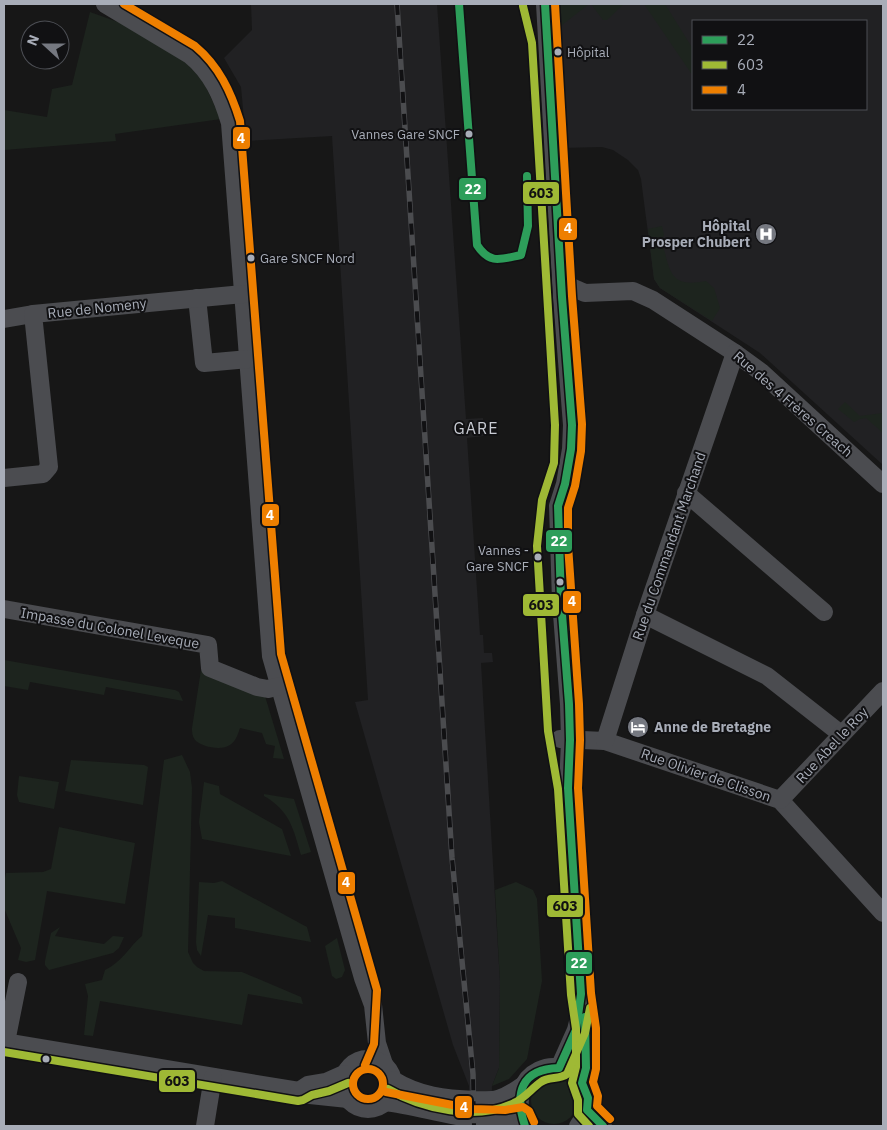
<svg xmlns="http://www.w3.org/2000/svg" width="887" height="1130" viewBox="0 0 887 1130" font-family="'IBM Plex Sans',sans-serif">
<rect width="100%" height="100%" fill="#171717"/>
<g fill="#212123" fill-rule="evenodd">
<path d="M251 4H437L466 419 483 418 484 436 467 438 480 635H483L484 653H492L493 662 481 663 500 982 499 1068 492 1086 491 1126H468L469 1086 453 1045 355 702 368 700 332 136 246 141 241 87 224 58 252 30Z"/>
<path d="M555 4H883V465L760 353 660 288 654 279 641 179 638 170 628 160 613 150 602 147 561 148 558 72 561 64ZM693 21H866V109H693Z"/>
</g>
<g fill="#1d241e">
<path d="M555 4H589L557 29Z"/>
<path d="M591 4H624L607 20H603Z"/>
<path d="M644 4H665L693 49V76Z"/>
<path d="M90 12 143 31 177 53 203 81 221 119 115 134 116 141 4 150V110L47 117 52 89 72 85Z"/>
<path d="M662 226 664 235C660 241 663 247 665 253 671 281 679 286 706 281L714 288 720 308 712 321 660 288 654 279 648 229Z"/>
<path d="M845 402 860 416 883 413V433L866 418 860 419 854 422 838 409Z"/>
<path d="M4 660 175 690 179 692 183 701 106 687 104 695 30 682 28 690 4 686Z"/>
<path d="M201 670 265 696 284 759 273 758 275 746 266 744 262 733 240 728C238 734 236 741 230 745 221 751 202 747 195 740 192 736 192 732 192 728Z"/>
<path d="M182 755 190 772 192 788 188 952 193 963 197 967 204 971 242 972 301 997 303 1004 248 994 242 1025 100 1001 93 1036 84 1035 88 996 85 984 102 980 105 970C123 961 128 948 142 936L164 760Z"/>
<path d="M71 760 144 765 148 767 143 805 65 791Z"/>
<path d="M19 776 59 782 54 809 19 802 17 795Z"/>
<path d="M204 782 219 786 220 794 282 829 291 856 202 839 199 822Z"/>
<path d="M264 794 294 799 311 852 301 855C293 828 290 811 264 796Z"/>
<path d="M59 827 135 843 125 904 47 891 35 960 26 962 18 960 21 948 4 908V883L6 873 43 872 51 869Z"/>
<path d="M222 881 307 927 311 942 235 928V918L208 915 201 956 197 950 196 942 199 882 214 883Z"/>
<path d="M516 882 533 890 537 899 542 981 527 1059 509 1079 492 1086 499 1068 500 982 495 890Z"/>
<path d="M60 927 55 936 104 944 113 936 124 937 119 948 113 953 49 970 45 965V961L51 933Z"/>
<path d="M337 938 345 970 342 977 336 979 332 976 325 946Z"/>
<circle cx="554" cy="1101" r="23"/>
</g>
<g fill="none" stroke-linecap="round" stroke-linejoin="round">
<g stroke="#4b4c50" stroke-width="18">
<path d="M105 4 190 55C212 73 222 96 230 123L271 656 363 978 373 1005 377 1043 384 1064"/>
<path d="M545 4 562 297 572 425 571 449 565 484 558 506 561 601 569 704 570 740 568 788 581 994 586 1028V1068L582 1083"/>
<path d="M562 283 585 293 633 291 653 300 735 353 761 372 883 484"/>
<path d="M197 298 204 363 249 359"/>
<path d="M4 319 33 314"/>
<path d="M4 478 43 474 49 467 33 314 243 294"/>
<path d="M686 493 824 612"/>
<path d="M4 609 208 645 210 668 257 687 268 689 280 686"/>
<path d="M645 615 767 676 841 734"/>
<path d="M560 739 605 741 780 800 883 913"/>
<path d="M605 741 645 615 735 353"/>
<path d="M780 800 883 691"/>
<path d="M4 1042 299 1091 310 1095 348 1099"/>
<path d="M6 1042 18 982"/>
<circle cx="368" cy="1084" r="25"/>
<path d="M559 1068 576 1030 580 1014"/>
<path d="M393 1080C419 1096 445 1099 475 1100 483 1100 491 1101 498 1099 507 1096 515 1091 522 1086"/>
<path d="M299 1091 308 1085 326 1082 344 1074"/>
<path d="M385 1102C425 1106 483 1129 521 1117"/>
<path d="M587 1110 603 1126"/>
<path d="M205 1126 213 1077"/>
<path d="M525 1126C501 1070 566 1046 586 1090 591 1103 586 1116 578 1126"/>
</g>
<g stroke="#4b4c4f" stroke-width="5.5">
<path id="rail" d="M397 4 452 858 473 1074 474 1126"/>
</g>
<use href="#rail" stroke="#111113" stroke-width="4" stroke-dasharray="11" stroke-linecap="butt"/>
<g stroke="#111113" stroke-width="11">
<g id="bus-1">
<path d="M459 4 477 245C490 265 501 259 521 255L528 226 527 176"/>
<path d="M585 1017 586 1068 582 1083 588 1098 587 1110 603 1126"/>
<path d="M525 1126C514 1093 521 1069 559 1068L576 1030 581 994 568 788 570 740 569 704 561 601 558 506 565 484 571 449 572 425 562 297 545 4"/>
</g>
</g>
<g stroke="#111113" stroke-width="11">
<g id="bus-2">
<path d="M523 6 532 43 555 425 554 463 542 500 537 546 548 731 558 789 571 995 576 1029V1067L572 1083 578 1100V1114L589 1126"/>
<path d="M4 1052 298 1101 303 1100 312 1095 329 1091 348 1083"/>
<path d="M388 1089C422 1109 477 1121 514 1103 525 1098 532 1088 541 1082 549 1076 559 1080 567 1074L585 1033 590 1008"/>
</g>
</g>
<g stroke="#111113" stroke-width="11">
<g id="bus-3">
<path d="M124 4 195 46C219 66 231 92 240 121L281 654 377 990 374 1044 365 1065"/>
<path d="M555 4 572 296 582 424 581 451 575 486 568 508V545L579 704 580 740 578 788 591 993 596 1028V1069L593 1082 598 1096 597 1106 610 1119"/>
<circle cx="368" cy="1084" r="15"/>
<path d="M386 1092 473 1109 505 1110 523 1107 529 1111 534 1122"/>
</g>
</g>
<use href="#bus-1" stroke="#2d9e5a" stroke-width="8"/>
<use href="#bus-2" stroke="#9fb935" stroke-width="8"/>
<use href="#bus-3" stroke="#ee7f00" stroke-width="8"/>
</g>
<defs>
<g id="hospital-disc" transform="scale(1.125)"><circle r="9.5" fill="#757880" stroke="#111113"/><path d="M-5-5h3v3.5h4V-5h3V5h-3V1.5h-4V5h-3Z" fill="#fff"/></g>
<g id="hotel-disc" transform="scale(1.125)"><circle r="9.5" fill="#757880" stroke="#111113"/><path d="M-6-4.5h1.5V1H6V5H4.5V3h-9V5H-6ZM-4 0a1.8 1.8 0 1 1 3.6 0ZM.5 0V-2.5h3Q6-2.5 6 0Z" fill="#fff"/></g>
</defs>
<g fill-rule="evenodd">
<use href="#hospital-disc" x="766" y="234"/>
<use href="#hotel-disc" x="638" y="727"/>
</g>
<g fill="#a8adb8" stroke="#111113" stroke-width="2">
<circle cx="558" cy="52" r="4.5"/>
<circle cx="469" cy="134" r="4.5"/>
<circle cx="251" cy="258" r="4.5"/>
<circle cx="538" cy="557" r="4.5"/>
<circle cx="560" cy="582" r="4.5"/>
<circle cx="46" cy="1059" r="4.5"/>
</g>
<g text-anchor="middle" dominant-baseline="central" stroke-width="4" stroke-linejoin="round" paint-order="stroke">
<g font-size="13" fill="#a8adb8" stroke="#111113" text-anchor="start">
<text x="567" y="52">Hôpital</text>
<text x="460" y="134" text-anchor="end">Vannes Gare SNCF</text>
<text x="260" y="258">Gare SNCF Nord</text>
<text x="529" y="550" text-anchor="end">Vannes -<tspan x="529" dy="16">Gare SNCF</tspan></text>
</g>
<g font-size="14" font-weight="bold" fill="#a8adb8" stroke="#111113" text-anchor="end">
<text x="750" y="226">Hôpital<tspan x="750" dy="16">Prosper Chubert</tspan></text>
<text x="654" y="727" text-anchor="start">Anne de Bretagne</text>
</g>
<g font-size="14" fill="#a8adb8" stroke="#111113">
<text transform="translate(97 308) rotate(-6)">Rue de Nomeny</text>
<text transform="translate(793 404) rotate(41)">Rue des 4 Frères Creach</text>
<text transform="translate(669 546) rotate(-71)">Rue du Commandant Marchand</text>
<text transform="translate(110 628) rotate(10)">Impasse du Colonel Leveque</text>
<text transform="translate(832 745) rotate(-47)">Rue Abel le Roy</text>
<text transform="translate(706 775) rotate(19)">Rue Olivier de Clisson</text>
</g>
<g font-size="16" letter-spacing="1" fill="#c9ccd4" stroke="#111113">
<text x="476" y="428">GARE</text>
</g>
</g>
<g stroke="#111113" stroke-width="2">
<rect x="232" y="126" width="19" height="24" rx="5" fill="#ee7f00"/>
<rect x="458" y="177" width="29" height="24" rx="5" fill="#2d9e5a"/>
<rect x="522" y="181" width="38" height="24" rx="5" fill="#9fb935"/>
<rect x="558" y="217" width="20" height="24" rx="5" fill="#ee7f00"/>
<rect x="261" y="503" width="19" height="24" rx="5" fill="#ee7f00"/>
<rect x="545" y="529" width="28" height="24" rx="5" fill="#2d9e5a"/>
<rect x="562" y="590" width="20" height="24" rx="5" fill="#ee7f00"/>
<rect x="522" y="593" width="38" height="24" rx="5" fill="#9fb935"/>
<rect x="337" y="871" width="19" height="24" rx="5" fill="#ee7f00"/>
<rect x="546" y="894" width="38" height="24" rx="5" fill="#9fb935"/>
<rect x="565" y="951" width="28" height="24" rx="5" fill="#2d9e5a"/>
<rect x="158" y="1069" width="38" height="24" rx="5" fill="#9fb935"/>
<rect x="454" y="1095" width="19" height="24" rx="5" fill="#ee7f00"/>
</g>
<g font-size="14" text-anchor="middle" font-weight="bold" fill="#fff">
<text x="241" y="143">4</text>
<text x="473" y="194">22</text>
<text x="568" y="233">4</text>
<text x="270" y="520">4</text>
<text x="559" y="546">22</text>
<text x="572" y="606">4</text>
<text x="346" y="887">4</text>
<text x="579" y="968">22</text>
<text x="464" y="1112">4</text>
</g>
<g font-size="14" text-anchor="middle" font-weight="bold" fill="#111">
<text x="541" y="198">603</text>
<text x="541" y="610">603</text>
<text x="565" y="911">603</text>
<text x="177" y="1086">603</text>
</g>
<rect width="887" height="1130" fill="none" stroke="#a8adb8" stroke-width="10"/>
<rect x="692" y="20" width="175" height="90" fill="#111113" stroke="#4d4f55"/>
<rect x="702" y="36" width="25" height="8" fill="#2d9e5a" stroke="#4d4f55"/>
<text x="737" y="45" font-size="15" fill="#a8adb8">22</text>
<rect x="702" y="61" width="25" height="8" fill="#9fb935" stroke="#4d4f55"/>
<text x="737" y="70" font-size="15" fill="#a8adb8">603</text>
<rect x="702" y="86" width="25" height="8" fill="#ee7f00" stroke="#4d4f55"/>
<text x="737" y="95" font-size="15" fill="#a8adb8">4</text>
<g transform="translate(45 45) rotate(291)"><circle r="24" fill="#111113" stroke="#4d4f55"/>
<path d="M0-4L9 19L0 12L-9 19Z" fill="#757880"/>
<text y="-8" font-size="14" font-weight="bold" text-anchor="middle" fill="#a8adb8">N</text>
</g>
</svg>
